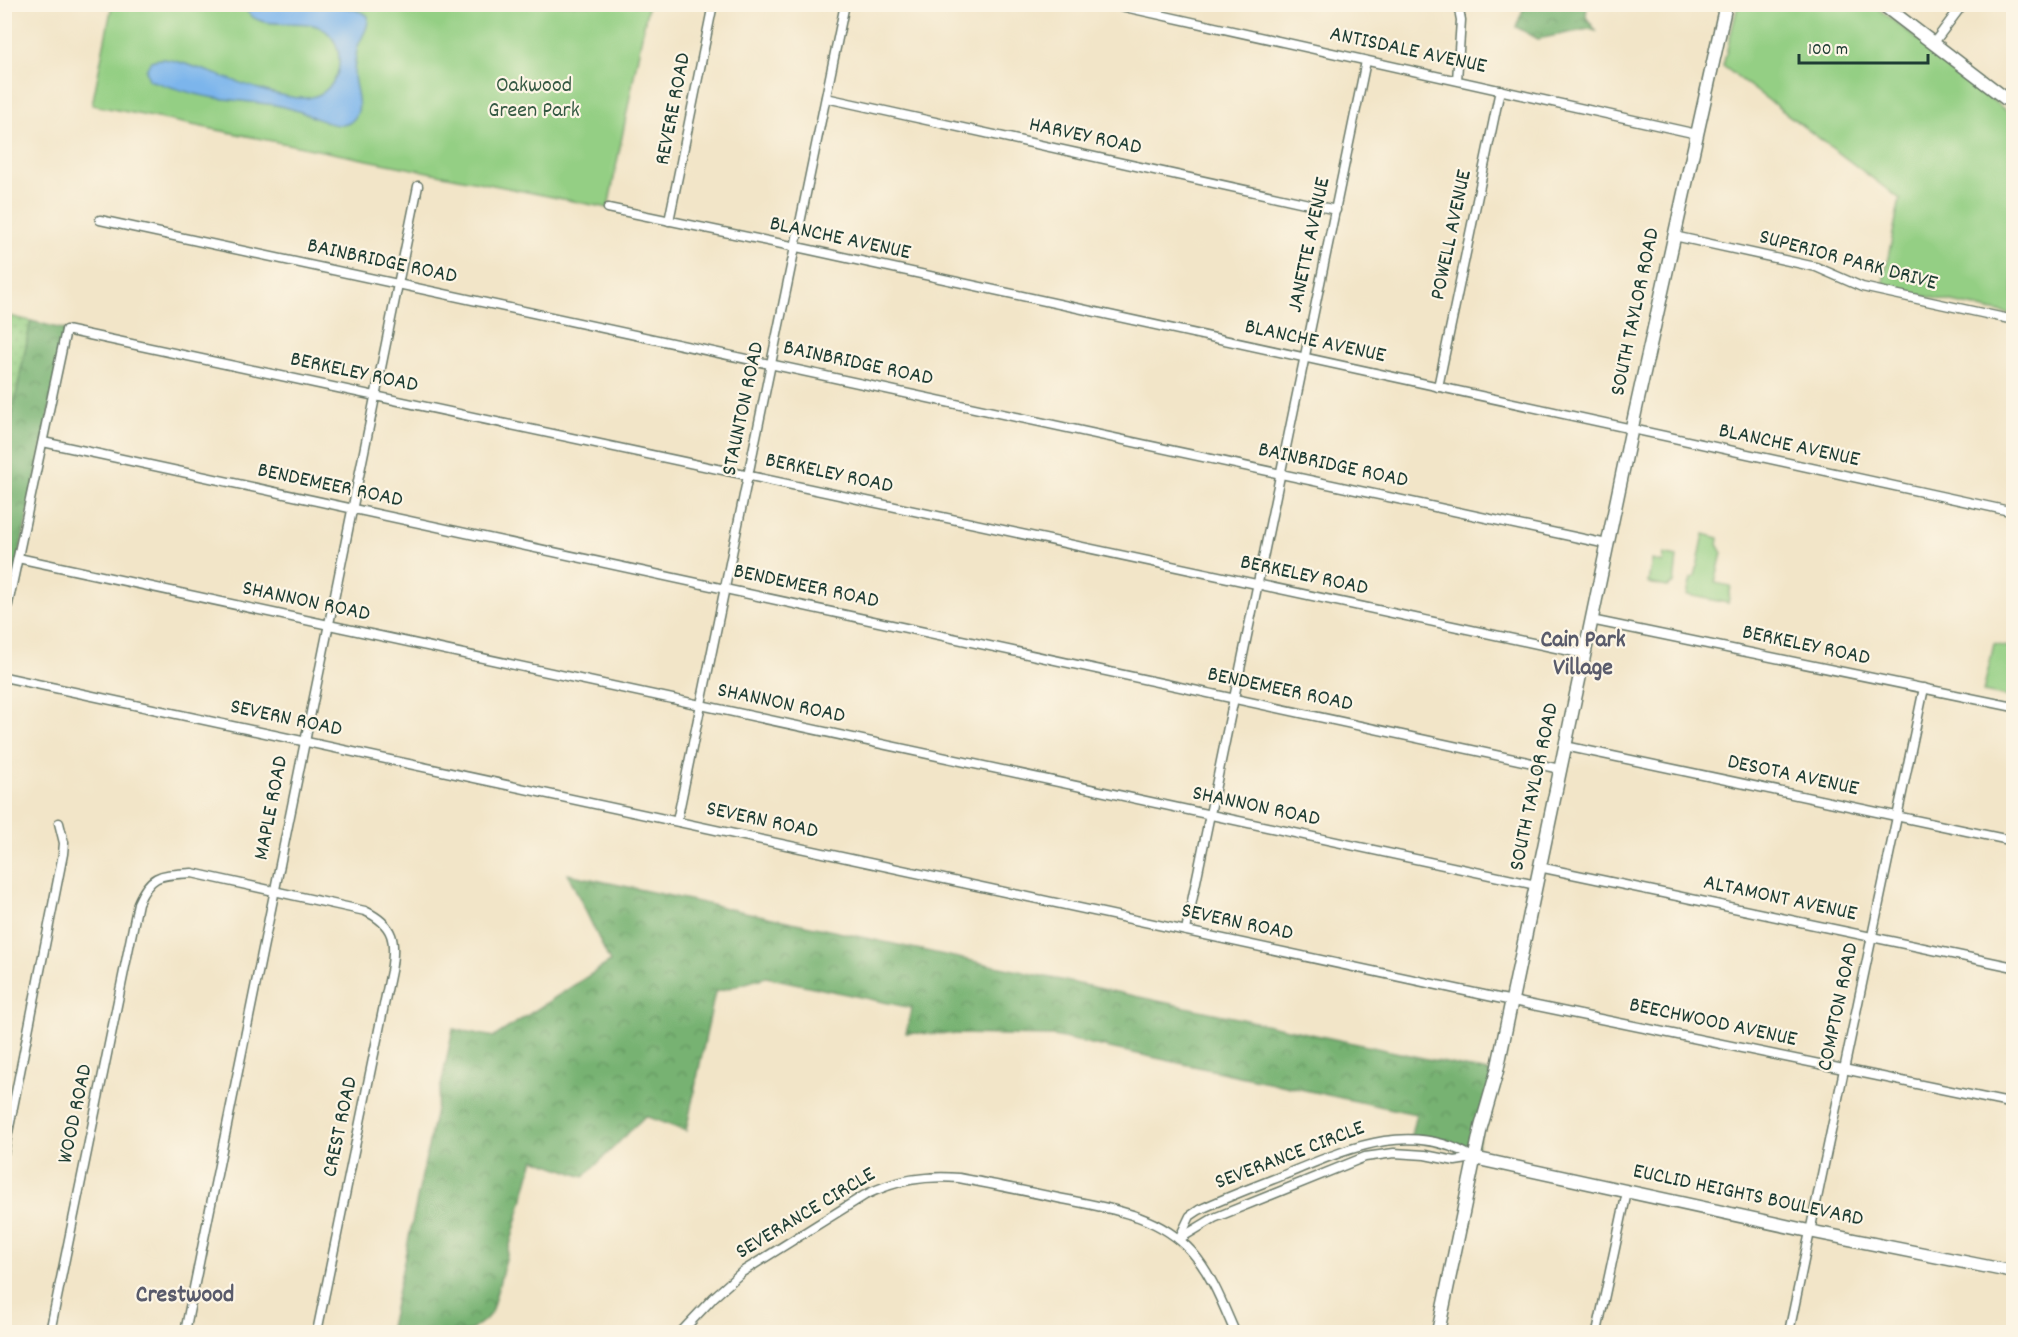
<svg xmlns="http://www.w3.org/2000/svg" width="2018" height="1337" viewBox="0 0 2018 1337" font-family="Dekko,sans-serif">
<defs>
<pattern id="grass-dots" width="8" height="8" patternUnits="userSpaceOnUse" patternTransform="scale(1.5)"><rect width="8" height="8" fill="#94cf84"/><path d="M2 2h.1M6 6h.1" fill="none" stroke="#78a96d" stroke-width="1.8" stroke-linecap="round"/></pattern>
<pattern id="forest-crowns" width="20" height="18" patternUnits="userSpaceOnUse" patternTransform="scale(1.5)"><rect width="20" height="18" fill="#77b272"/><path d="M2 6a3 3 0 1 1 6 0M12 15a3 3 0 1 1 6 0" fill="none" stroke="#61925e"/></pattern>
</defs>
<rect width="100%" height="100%" fill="#fcf5e5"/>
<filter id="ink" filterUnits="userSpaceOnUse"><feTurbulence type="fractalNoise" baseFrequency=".0167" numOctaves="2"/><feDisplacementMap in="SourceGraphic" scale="12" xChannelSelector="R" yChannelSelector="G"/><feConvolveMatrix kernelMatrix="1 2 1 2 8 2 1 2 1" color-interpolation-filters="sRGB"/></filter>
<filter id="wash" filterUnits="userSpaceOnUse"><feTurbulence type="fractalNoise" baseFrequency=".008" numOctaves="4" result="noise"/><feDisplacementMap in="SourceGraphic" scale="24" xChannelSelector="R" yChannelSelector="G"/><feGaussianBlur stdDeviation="1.35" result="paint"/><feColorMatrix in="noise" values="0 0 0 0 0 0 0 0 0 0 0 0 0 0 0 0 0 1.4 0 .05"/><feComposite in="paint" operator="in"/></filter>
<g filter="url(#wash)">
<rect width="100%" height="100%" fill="#f2e5c8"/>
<path fill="url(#grass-dots)" stroke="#5a865c" stroke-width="1.5" d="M5 315 31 321 5 452Z"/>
<g fill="url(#forest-crowns)" stroke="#4b7853" stroke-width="1.5">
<path d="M1587 5 1586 17 1596 31 1589 29 1538 39 1516 27 1525 5Z"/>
<path d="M31 321 66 330 5 623V452Z"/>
<path d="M568 874 1488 1072 1497 1071 1474 1158 1459 1149 1410 1140 1416 1114 1054 1036 906 1033 912 1008 766 977 715 992 686 1131 645 1116 584 1177 534 1159 491 1313 485 1320 469 1332H389L453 1029 494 1037 610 962Z"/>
</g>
<g fill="#94cf84" stroke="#5a865c" stroke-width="1.5">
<path d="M112 5H648L608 208 92 105Z"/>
<path d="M1738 5H1873L1924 44 1929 51 2013 116V315L1882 287 1900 199 1723 66Z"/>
<path d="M1704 534 1719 538 1718 546 1722 553 1715 583 1731 586 1728 603 1687 595 1691 578 1695 577Z"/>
<path d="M1664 554 1677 557 1674 583 1667 587 1648 583 1652 560 1663 563Z"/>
<path d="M1994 644 2013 648V698L1983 692Z"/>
</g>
<path fill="#7bb5ec" stroke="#4d7990" stroke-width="1.5" d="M243 5C270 4 350 0 368 16 369 28 362 36 358 46 356 55 354 65 354 74 354 90 368 114 347 124 333 129 311 115 298 111 272 102 244 102 216 98 193 95 171 87 149 80L146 70 151 61C164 56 179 62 192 66 221 75 278 100 307 98 317 97 325 92 331 85 337 77 340 68 339 59 339 48 334 38 326 31 302 12 258 38 243 5Z"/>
</g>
<g filter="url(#ink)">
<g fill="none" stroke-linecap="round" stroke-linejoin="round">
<g stroke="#697868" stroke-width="11">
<g id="street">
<path d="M1111 4 1697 134"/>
<path d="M1933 44 1963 4"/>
<path d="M1457 80 1461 20 1458 4"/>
<path d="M826 98 1336 210"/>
<path d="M608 208 806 249 2014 512"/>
<path d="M100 220 1607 544"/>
<path d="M669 221 713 4"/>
<path d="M1674 236 1816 267 1862 287 2014 320"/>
<path d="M1438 387 1500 90"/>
<path d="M43 442 1560 769"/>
<path d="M18 558 1536 885"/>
<path d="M1591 620 2014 707"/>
<path d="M4 623 66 330 1584 654"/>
<path d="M4 677 1498 998 2014 1104"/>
<path d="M1565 746 2014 841"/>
<path d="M677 821 845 4"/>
<path d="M1539 867 2014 967"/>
<path d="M1186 930 1366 61"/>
<path d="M4 1153 63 854 64 843 59 823"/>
<path d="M1179 1239 1190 1216 1199 1210C1227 1197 1256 1186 1284 1175 1345 1150 1411 1118 1474 1158"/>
<path d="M1179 1239 1214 1218 1365 1157 1394 1153 1425 1155 1455 1161 1474 1158"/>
<path d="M50 1332 138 903C151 873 161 875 192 873L365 911C395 925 396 942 391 971L317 1332"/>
<path d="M185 1332 418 186"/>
<path d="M681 1332 714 1297 742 1272 865 1195C896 1180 925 1175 959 1178 992 1184 1025 1191 1058 1198 1106 1208 1157 1213 1192 1252 1212 1275 1223 1305 1235 1332"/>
<path d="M1597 1332 1627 1192"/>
<path d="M1789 1332 1924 688"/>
</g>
</g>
<g stroke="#697868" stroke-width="15">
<g id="secondary">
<path d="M1882 4 2014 105"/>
<path d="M1474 1158 1809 1231 2014 1272"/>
<path d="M1438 1332 1481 1127 1497 1071 1635 413 1726 4"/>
</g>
</g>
<use href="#street" stroke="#fff" stroke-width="8"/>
<use href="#secondary" stroke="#fff" stroke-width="12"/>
</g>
</g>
<g text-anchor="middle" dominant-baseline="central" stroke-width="4.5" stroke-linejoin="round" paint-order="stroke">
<g font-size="22" fill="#1f3d34" stroke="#fcf5e5">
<text transform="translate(1408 51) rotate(12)">ANTISDALE AVENUE</text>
<text transform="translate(674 109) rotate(-79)">REVERE ROAD</text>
<text transform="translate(1085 137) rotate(12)">HARVEY ROAD</text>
<text transform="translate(1452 235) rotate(-78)">POWELL AVENUE</text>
<text transform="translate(840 239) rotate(12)">BLANCHE AVENUE</text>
<text transform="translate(1310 245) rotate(-78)">JANETTE AVENUE</text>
<text transform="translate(1848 261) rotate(15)">SUPERIOR PARK DRIVE</text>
<text transform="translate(382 262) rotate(12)">BAINBRIDGE ROAD</text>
<text transform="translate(1636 312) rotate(-78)">SOUTH TAYLOR ROAD</text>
<text transform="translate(1315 342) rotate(12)">BLANCHE AVENUE</text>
<text transform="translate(858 364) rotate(12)">BAINBRIDGE ROAD</text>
<text transform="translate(354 373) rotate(12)">BERKELEY ROAD</text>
<text transform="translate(744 409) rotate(-78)">STAUNTON ROAD</text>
<text transform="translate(1789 446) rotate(12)">BLANCHE AVENUE</text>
<text transform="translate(1333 466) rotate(12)">BAINBRIDGE ROAD</text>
<text transform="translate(829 474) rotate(12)">BERKELEY ROAD</text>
<text transform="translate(330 486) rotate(12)">BENDEMEER ROAD</text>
<text transform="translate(1304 576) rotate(12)">BERKELEY ROAD</text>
<text transform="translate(806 587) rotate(12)">BENDEMEER ROAD</text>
<text transform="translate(306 602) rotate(12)">SHANNON ROAD</text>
<text transform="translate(1806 646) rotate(12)">BERKELEY ROAD</text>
<text transform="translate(1280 690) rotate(12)">BENDEMEER ROAD</text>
<text transform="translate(781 704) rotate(12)">SHANNON ROAD</text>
<text transform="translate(286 719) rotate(12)">SEVERN ROAD</text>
<text transform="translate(1793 776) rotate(12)">DESOTA AVENUE</text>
<text transform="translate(1535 787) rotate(-78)">SOUTH TAYLOR ROAD</text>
<text transform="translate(1256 807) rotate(12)">SHANNON ROAD</text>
<text transform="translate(272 808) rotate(-79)">MAPLE ROAD</text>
<text transform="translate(762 821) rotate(12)">SEVERN ROAD</text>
<text transform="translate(1780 899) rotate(12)">ALTAMONT AVENUE</text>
<text transform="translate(1237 923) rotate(12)">SEVERN ROAD</text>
<text transform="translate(1839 1007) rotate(-78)">COMPTON ROAD</text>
<text transform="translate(1713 1023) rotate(12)">BEECHWOOD AVENUE</text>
<text transform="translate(76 1114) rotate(-78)">WOOD ROAD</text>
<text transform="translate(341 1127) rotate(-78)">CREST ROAD</text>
<text transform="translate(1290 1156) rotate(-21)">SEVERANCE CIRCLE</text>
<text transform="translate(1748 1196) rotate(12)">EUCLID HEIGHTS BOULEVARD</text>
<text transform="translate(806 1214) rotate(-31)">SEVERANCE CIRCLE</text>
</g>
<g font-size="22" fill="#365a44" stroke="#fcf5e5">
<text x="534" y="86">Oakwood<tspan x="534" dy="25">Green Park</tspan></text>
</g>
<g font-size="24" font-weight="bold" fill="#595b6b" stroke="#fcf5e5">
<text x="1583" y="641">Cain Park<tspan x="1583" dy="28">Village</tspan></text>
<text x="185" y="1296">Crestwood</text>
</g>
</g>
<rect width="2018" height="1337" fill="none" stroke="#fcf5e5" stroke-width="24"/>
<path d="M1799 54v9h129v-9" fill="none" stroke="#1f3d34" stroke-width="3"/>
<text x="1808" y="54" font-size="18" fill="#1f3d34" stroke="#fcf5e5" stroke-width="4.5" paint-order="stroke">100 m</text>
</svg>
